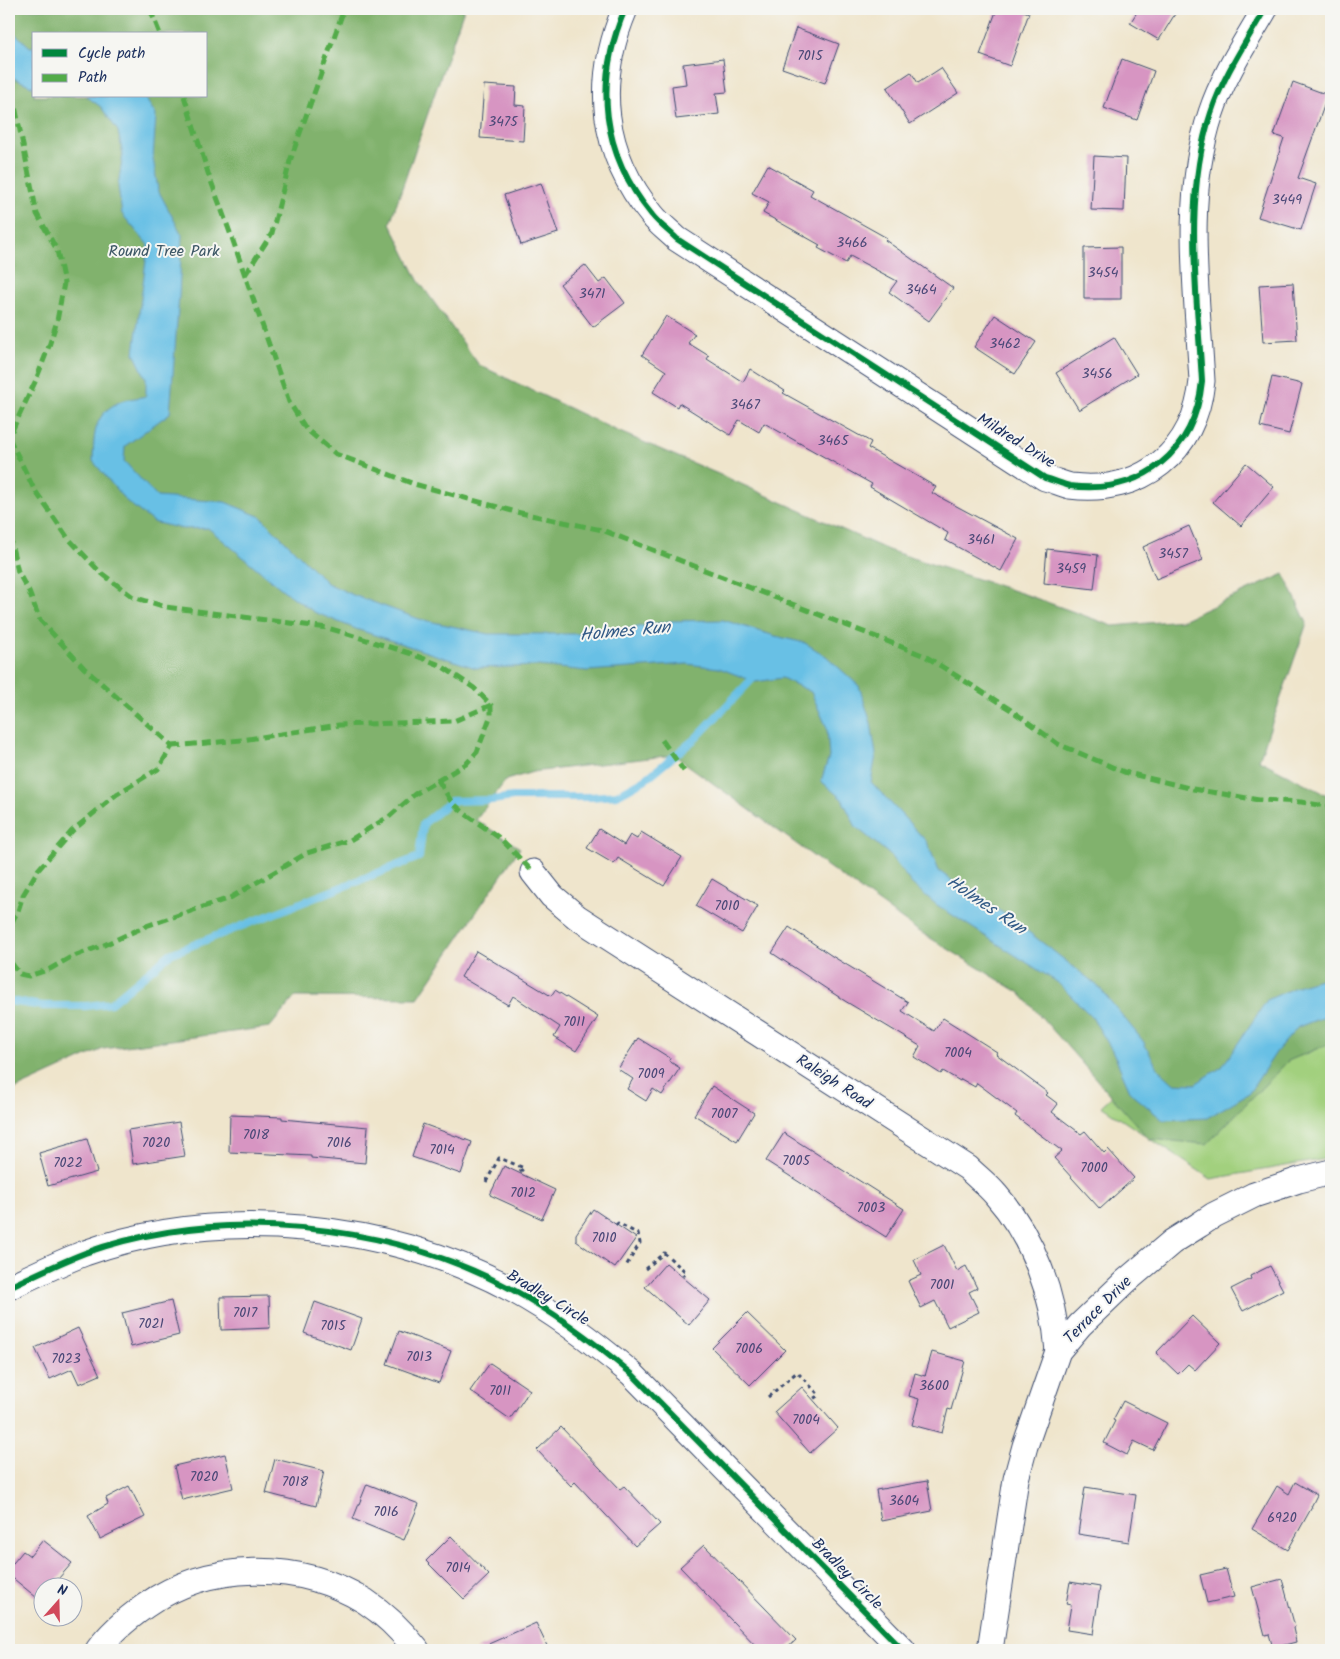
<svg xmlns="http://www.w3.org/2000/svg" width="1340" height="1659" viewBox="0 0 1340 1659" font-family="Kalam,sans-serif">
<rect width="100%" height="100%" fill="#f6f6f2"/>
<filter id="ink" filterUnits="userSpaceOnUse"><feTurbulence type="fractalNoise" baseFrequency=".02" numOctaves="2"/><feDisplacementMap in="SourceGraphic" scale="10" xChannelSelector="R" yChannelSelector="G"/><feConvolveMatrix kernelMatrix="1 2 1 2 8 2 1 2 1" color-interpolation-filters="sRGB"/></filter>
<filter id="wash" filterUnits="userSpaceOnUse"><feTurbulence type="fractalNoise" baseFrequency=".0096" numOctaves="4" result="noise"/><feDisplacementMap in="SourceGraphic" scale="20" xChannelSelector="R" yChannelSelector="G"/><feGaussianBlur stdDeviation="1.12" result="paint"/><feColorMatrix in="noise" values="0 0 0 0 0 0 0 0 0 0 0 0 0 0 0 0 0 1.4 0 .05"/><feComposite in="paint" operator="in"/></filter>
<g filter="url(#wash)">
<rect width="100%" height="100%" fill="#efe5cc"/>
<path fill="#a2d07e" stroke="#5e806e" d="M1331 919V1158L1211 1179 1101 1106 1149 1063Z"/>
<path fill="#81b26d" stroke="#4e7066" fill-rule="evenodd" d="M9 9H464L390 223 418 280 479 365 615 430 730 479 888 550 1027 595 1113 626 1182 620 1284 574 1307 623 1259 760 1331 797V1043L1288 1061 1207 1144 1149 1139 1020 993 917 930 824 864 674 755 533 772 506 780 476 820 520 848 418 998 295 997 270 1027 103 1049 9 1092ZM34 34H206V96H34Z"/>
<g fill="#68c0e5" stroke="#4278a2">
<path d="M9 28 30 47H34V87L9 76Z"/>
<path d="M86 96H144L156 115 153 158 158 190 182 235 179 296 170 413 125 446 124 461 157 497 225 502 261 517 327 583 353 595 419 619 488 634H577L616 631 670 621 723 620 775 636 805 643 826 656 859 686 871 723 876 755 871 782 927 842 939 871 962 888 1008 916 1098 986 1143 1041 1158 1069 1173 1083 1195 1084 1222 1067 1267 1000 1300 985 1331 976V1015L1326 1016 1298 1027 1277 1051 1249 1093 1207 1118 1163 1120 1131 1093 1112 1050 1092 1017 1057 982 937 905 912 884 889 854 856 827 842 799 821 781 829 757 827 728 811 692 782 678 755 682 719 668 687 664 587 671 539 666 476 668 356 629 314 612 283 590 208 528 183 529 153 522 125 500 93 461C94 434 93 413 122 401 130 398 139 398 146 396V378L134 353 148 245 122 214 118 186 123 155 118 131 101 107Z"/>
</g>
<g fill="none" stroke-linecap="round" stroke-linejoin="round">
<path stroke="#68c0e5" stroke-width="8" d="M9 1001 43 1006H86L111 1003 170 954 419 857 423 824 451 801 493 800 513 797H590L617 795 646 779 696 738 757 674"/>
</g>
<g id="blocks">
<g fill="#d795c2">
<path d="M997 9H1018L1029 13 1010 66 980 55Z"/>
<path d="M1139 9H1178L1159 40 1130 23Z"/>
<path d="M796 28 839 44 825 83 782 68Z"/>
<path d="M723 59 727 92 716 93 719 114 676 119 672 86 686 84 683 64Z"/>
<path d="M1122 59 1154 71 1137 120 1104 108Z"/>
<path d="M941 68 958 93 910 124 887 88 911 72 918 83Z"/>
<path d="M1293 82 1328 95 1298 178 1316 184 1301 230 1258 217 1284 138 1274 135Z"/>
<path d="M484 85 516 87 515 105 525 106 523 141 480 138Z"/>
<path d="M1094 156 1126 158 1124 211 1091 210Z"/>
<path d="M768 165 813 190 810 195 887 238 885 240 953 288 929 321 889 292 897 281 850 256 846 263 818 248 820 245 763 213 769 202 752 193Z"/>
<path d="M541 183 558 233 521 245 504 195Z"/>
<path d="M1121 247V299H1084V248Z"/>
<path d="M585 265 599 283 606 278 625 303 593 327 560 284Z"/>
<path d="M1293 283 1297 340 1263 342 1259 285Z"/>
<path d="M995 315 1036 342 1015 374 974 347Z"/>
<path d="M666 316 695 334 688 343 709 356 707 359 743 382 750 369 785 391 783 393 871 442 868 448 936 487 932 493 1018 539 1001 571 945 540 948 533 870 487 872 484 764 423 759 432 739 420 730 435 679 403 677 407 653 392 666 371 642 355Z"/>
<path d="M1114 337 1137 374 1079 410 1056 373Z"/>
<path d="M1272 377 1302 384 1289 434 1260 427Z"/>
<path d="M1246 463 1274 487 1241 526 1213 502Z"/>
<path d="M1189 526 1203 560 1156 579 1143 547Z"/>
<path d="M1047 549 1098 555 1094 589 1044 583Z"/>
<path d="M599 829 624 845 630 835 637 839 641 832 682 857 664 886 618 858 614 864 587 848Z"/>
<path d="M712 879 758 906 742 933 696 906Z"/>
<path d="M789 927 832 956 908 1002 902 1011 934 1031 943 1018 997 1052 996 1054 1048 1093 1046 1095 1058 1104 1052 1112 1081 1134 1085 1131 1104 1153 1108 1149 1134 1178 1100 1209 1054 1158 1062 1151 1015 1116 1017 1113 977 1083 975 1087 961 1079 960 1081 943 1071 941 1074 914 1057 920 1046 845 1001 772 953Z"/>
<path d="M476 951 551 996 555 990 598 1017 576 1051 554 1037 560 1027 513 996 508 1005 461 977Z"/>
<path d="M638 1038 670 1058 669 1061 680 1068 662 1095 653 1089 646 1101 627 1089 633 1079 618 1069Z"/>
<path d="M712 1086 754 1113 737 1141 694 1115Z"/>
<path d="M230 1115 282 1117V1119L368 1127 365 1163 311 1158V1156L229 1152Z"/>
<path d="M179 1122 185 1156 133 1164 128 1130Z"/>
<path d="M423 1124 472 1142 461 1174 412 1157Z"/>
<path d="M784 1133 904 1209 886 1237 766 1161Z"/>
<path d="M87 1139 97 1172 48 1186 39 1153Z"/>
<path d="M504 1166 555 1190 542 1219 490 1195Z"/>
<path d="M593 1209 636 1238 615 1268 576 1241V1234Z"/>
<path d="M944 1245 957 1271 966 1266 977 1288 969 1292 979 1312 948 1327 935 1301 921 1308 908 1281 921 1275 914 1260Z"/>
<path d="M666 1263 710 1300 689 1325 645 1287Z"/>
<path d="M1270 1266 1283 1290 1243 1311 1231 1289 1251 1279 1250 1276Z"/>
<path d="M269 1296 270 1328 221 1330 220 1297Z"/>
<path d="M171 1301 179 1335 131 1347 122 1313Z"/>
<path d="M315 1302 362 1319 351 1350 304 1333Z"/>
<path d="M747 1313 785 1350 750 1385 712 1348Z"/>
<path d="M1192 1316 1220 1343 1195 1370 1188 1364 1178 1374 1156 1353Z"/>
<path d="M78 1328 100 1375 79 1384 72 1369 50 1379 35 1348Z"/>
<path d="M399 1331 451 1351 439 1383 387 1364Z"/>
<path d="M932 1352 965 1361 951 1410 948 1409 942 1433 912 1425 919 1399 909 1396 915 1373 925 1376Z"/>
<path d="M490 1363 530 1390 510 1419 470 1391Z"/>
<path d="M802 1387 838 1428 810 1453 774 1412Z"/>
<path d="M1123 1401 1167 1423 1153 1450 1134 1441 1127 1455 1104 1443 1115 1421 1113 1420Z"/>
<path d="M561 1427 620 1489 624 1486 660 1524 635 1546 575 1482 571 1486 537 1450Z"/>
<path d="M225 1454 233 1488 182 1500 174 1466Z"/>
<path d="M275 1459 324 1471 316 1506 266 1493Z"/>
<path d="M927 1481 932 1511 881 1521 876 1490Z"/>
<path d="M1295 1482 1317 1495 1311 1507H1312L1288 1550 1252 1529 1277 1486 1289 1494Z"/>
<path d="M367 1484 419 1504 404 1540 353 1519Z"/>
<path d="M129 1486 145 1517 100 1539 88 1516 108 1504 106 1498Z"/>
<path d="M1085 1487 1136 1495 1129 1542 1078 1534Z"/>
<path d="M451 1536 489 1575 464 1599 426 1561Z"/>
<path d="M43 1540 72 1563 52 1586H42V1602L9 1575V1568L23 1551 30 1556Z"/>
<path d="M704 1545 796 1640 785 1650H760L680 1567Z"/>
<path d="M1226 1569 1234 1597 1207 1603 1200 1575Z"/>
<path d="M1282 1579 1295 1627 1293 1628 1296 1642 1273 1648 1269 1634 1265 1635 1252 1587Z"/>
<path d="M1070 1582 1100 1587 1093 1634 1067 1630 1071 1605 1066 1604Z"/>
<path d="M536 1623 549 1650H475Z"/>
</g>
</g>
</g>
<g filter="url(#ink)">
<use href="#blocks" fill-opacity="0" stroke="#3b4a6e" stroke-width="1"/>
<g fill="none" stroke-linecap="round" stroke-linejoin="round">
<g stroke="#3b4a6e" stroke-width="27">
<g id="minor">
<path d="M625 9C594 82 601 153 652 215 659 224 669 231 677 239L1045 478C1053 480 1062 484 1070 486 1142 495 1195 452 1202 381 1197 294 1183 196 1211 113 1223 76 1246 42 1265 9"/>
<path d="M533 872 552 896 577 917 968 1168C977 1177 988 1185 996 1195 1033 1237 1054 1295 1058 1351"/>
<path d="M9 1287C34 1275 59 1263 85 1253 221 1205 389 1222 515 1291 557 1314 595 1343 632 1374L903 1650"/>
<path d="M98 1650C110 1633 128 1618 145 1606 209 1561 298 1560 365 1601 385 1614 402 1631 417 1650"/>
<path d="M990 1650 1016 1479 1025 1446 1058 1351 1080 1325 1126 1281 1172 1242 1199 1225 1214 1215 1254 1195 1299 1180 1331 1172"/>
</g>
</g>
<g stroke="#3b4a6e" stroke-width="3" stroke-dasharray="4 4" stroke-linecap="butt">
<path d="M486 1182 499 1158 524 1168 519 1173"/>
<path d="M616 1225 618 1223 638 1234 640 1243 626 1266"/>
<path d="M645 1269 664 1253 686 1272 683 1276"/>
<path d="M768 1397 797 1372 819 1395 813 1399"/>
</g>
<use href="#minor" stroke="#fff" stroke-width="25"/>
<g stroke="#52ab49" stroke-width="5" stroke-dasharray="10 5" stroke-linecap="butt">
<path d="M150 9 160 34"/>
<path d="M9 96 14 101 37 214 57 250 64 283 57 321 49 346 36 380 9 437"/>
<path d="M184 96 208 173 232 238 289 402 306 429 336 454 414 484 516 512 602 530 925 656 1011 710 1058 744 1124 772 1193 789 1259 800 1301 802 1331 807"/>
<path d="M245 275 272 233 290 161 344 9"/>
<path d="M9 438 34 489 68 538 100 572 133 597 166 607 328 628 409 653 440 665 474 688 491 705V715L477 752 466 764 415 794 390 816 350 840 307 853 230 898 146 926 104 945 71 957 50 969 29 976 20 974 9 960"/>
<path d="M9 534 18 572 29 592 40 620 84 668 172 746 158 769 117 794 72 831 38 870 23 895 18 911 9 927"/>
<path d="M662 740 684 771"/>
<path d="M172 746 242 740 339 725 454 721 491 705"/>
<path d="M438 780 451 801 464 813 501 839 533 872"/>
</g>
<g stroke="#f6f6f2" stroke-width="9">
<g id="cycleway">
<path d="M625 9C594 82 601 153 652 215 659 224 669 231 677 239L1045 478C1053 480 1062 484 1070 486 1142 495 1195 452 1202 381 1197 294 1183 196 1211 113 1223 76 1246 42 1265 9"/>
<path d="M9 1287C34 1275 59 1263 85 1253 221 1205 389 1222 515 1291 557 1314 595 1343 632 1374L903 1650"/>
</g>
</g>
<use href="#cycleway" stroke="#00873e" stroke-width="6"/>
</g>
</g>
<g text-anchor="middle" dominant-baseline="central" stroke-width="4" stroke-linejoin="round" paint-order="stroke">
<g font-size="14" fill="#4a4877">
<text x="810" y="56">7015</text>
<text x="503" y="122">3475</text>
<text x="1287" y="200">3449</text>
<text x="852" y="243">3466</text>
<text x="1103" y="273">3454</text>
<text x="921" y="290">3464</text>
<text x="592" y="294">3471</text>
<text x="1005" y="344">3462</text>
<text x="1097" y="374">3456</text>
<text x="745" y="405">3467</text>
<text x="833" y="441">3465</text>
<text x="981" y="540">3461</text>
<text x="1173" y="554">3457</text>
<text x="1071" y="569">3459</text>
<text x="727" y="906">7010</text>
<text x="574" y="1022">7011</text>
<text x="958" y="1053">7004</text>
<text x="651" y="1074">7009</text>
<text x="724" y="1114">7007</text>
<text x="256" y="1135">7018</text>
<text x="156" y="1143">7020</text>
<text x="339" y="1143">7016</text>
<text x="442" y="1150">7014</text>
<text x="796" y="1161">7005</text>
<text x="68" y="1163">7022</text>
<text x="1094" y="1168">7000</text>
<text x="523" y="1193">7012</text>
<text x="871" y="1208">7003</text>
<text x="604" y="1238">7010</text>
<text x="942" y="1285">7001</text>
<text x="245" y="1313">7017</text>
<text x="151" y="1324">7021</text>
<text x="333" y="1326">7015</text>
<text x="749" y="1349">7006</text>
<text x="419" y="1357">7013</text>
<text x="66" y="1359">7023</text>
<text x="934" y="1386">3600</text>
<text x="500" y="1391">7011</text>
<text x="806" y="1420">7004</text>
<text x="204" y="1477">7020</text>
<text x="295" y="1482">7018</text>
<text x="904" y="1501">3604</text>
<text x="386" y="1512">7016</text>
<text x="1282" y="1518">6920</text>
<text x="458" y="1568">7014</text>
</g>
<g font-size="16" fill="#3d5766" stroke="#f6f6f2">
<text x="164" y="251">Round Tree Park</text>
</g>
<g font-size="16" fill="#1b2f5e" stroke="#f6f6f2">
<text transform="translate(1016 441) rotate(32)">Mildred Drive</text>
<text transform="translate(834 1082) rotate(33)">Raleigh Road</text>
<text transform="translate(548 1298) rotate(31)">Bradley Circle</text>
<text transform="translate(1098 1310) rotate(-45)">Terrace Drive</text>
<text transform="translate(847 1574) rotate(45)">Bradley Circle</text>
</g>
<g font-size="18" font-style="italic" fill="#325a86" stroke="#f6f6f2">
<text transform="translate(625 632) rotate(-5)">Holmes Run</text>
<text transform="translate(986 906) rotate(34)">Holmes Run</text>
</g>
</g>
<rect width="1340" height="1659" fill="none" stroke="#f6f6f2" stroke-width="30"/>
<rect x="32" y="32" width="175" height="65" fill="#f6f6f2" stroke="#9ea6b7"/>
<rect x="42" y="49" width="25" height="8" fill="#00873e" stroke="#9ea6b7"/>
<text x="78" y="58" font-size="15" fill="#1b2f5e">Cycle path</text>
<rect x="42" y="74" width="25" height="8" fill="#52ab49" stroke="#9ea6b7"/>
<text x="78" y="82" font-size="15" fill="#1b2f5e">Path</text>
<g transform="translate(58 1602) rotate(20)"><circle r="24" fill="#f6f6f2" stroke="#9ea6b7"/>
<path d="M0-4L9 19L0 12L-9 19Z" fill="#d1495b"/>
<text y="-8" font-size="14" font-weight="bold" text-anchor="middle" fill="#1b2f5e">N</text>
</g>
</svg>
